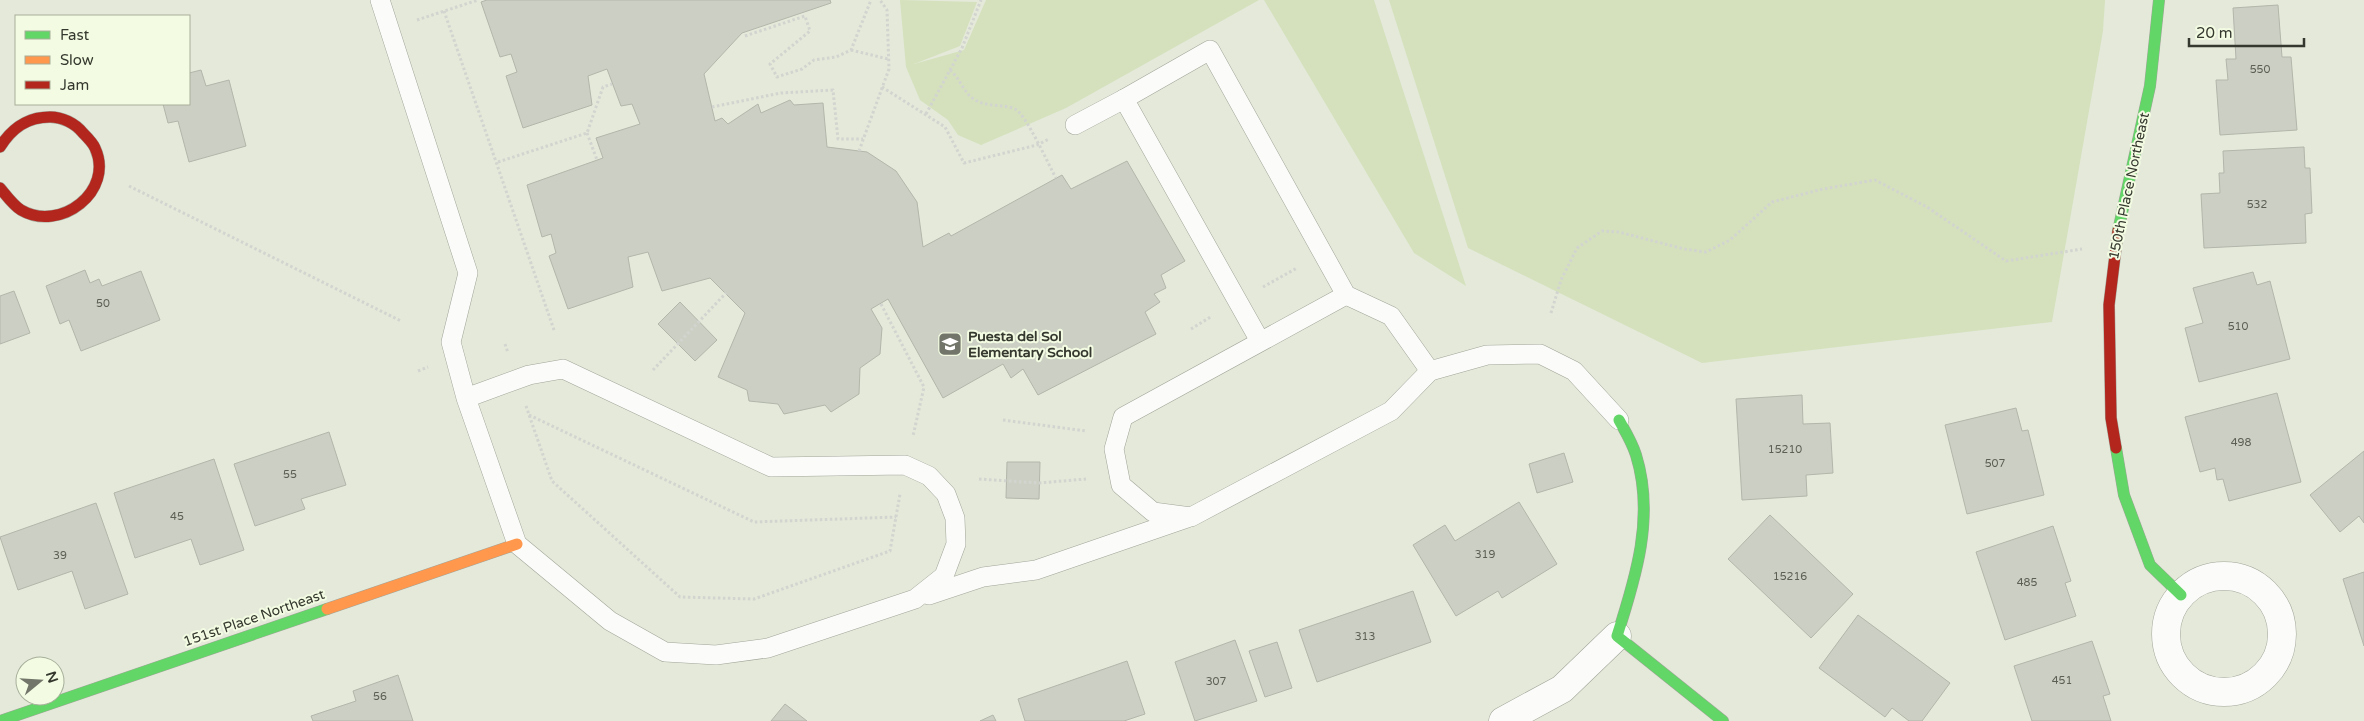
<svg xmlns="http://www.w3.org/2000/svg" width="2364" height="721" viewBox="0 0 2364 721" font-family="'Varela Round',sans-serif">
<rect width="100%" height="100%" fill="#e4e9da"/>
<g fill="#d5e1bd">
<path d="M900 0 977 2 960 46 914 64 964 50 986 0H1259L1066 108 981 145 958 135 948 120 920 100 906 67Z"/>
<path d="M1264 0H1374L1466 286 1414 253Z"/>
<path d="M1389 0H2105L2103 31 2052 322 1702 363 1468 248Z"/>
</g>
<g fill="#ccd0c4" stroke="#b2b6ab">
<path d="M487 0H830L831 3 742 33 704 74 715 121 722 118 728 124 758 104 761 113 790 100 794 105 823 103 827 147 867 152 896 171 917 202 923 247 949 233 951 236 1062 175 1071 189 1127 161 1185 261 1161 275 1166 288 1154 294 1160 302 1145 312 1156 334 1038 395 1023 369 1011 378 1003 364 943 398 888 299 871 309 882 328 880 354 860 368 859 394 831 412 825 405 784 414 778 404 749 401 747 390 718 377 745 313 710 278 662 291 648 252 628 257 633 287 568 309 549 256 556 253 551 234 542 237 527 185 603 158 596 138 640 124 632 104 621 106 607 69 588 76 592 105 523 128 506 76 517 72 511 54 500 57 481 2Z"/>
<path d="M2278 5 2282 57H2291L2297 130 2220 135 2216 80H2228L2226 59H2236L2233 8Z"/>
<path d="M201 70 206 86 229 80 246 146 189 162 178 121 168 123 163 104H189V73Z"/>
<path d="M2304 147 2305 168H2310L2312 213 2305 214 2306 243 2204 248 2201 194 2220 193 2219 173H2224L2223 151Z"/>
<path d="M85 270 90 283 99 279 102 286 141 271 160 320 81 351 69 320 60 324 46 286Z"/>
<path d="M2253 272 2257 285 2270 281 2290 359 2199 382 2185 328 2203 323 2193 288Z"/>
<path d="M14 291 30 333 0 344V296Z"/>
<path d="M680 302 717 340 695 361 658 324Z"/>
<path d="M2277 393 2301 482 2229 501 2223 479 2217 480 2215 468 2200 472 2185 417Z"/>
<path d="M1802 395 1803 424 1830 423 1833 473 1806 475 1807 496 1742 500 1736 399Z"/>
<path d="M2016 408 2022 431 2028 430 2044 495 1967 514 1945 425Z"/>
<path d="M329 432 346 485 301 499 305 509 255 526 234 464Z"/>
<path d="M2364 451V523L2359 516 2340 532 2310 495Z"/>
<path d="M1564 453 1573 482 1537 493 1529 464Z"/>
<path d="M214 459 244 550 200 565 191 539 135 558 114 493Z"/>
<path d="M1007 462H1040L1039 499 1006 498Z"/>
<path d="M1519 502 1557 564 1502 598 1498 591 1456 616 1413 545 1445 525 1455 541Z"/>
<path d="M96 503 128 594 85 609 72 571 18 590 0 537Z"/>
<path d="M1770 515 1853 594 1811 638 1728 559Z"/>
<path d="M2053 526 2071 581 2065 583 2076 616 2005 640 1976 552Z"/>
<path d="M2364 572V646L2343 579Z"/>
<path d="M1413 591 1431 642 1317 682 1299 630Z"/>
<path d="M1858 615 1950 683 1922 721H1909L1892 708 1885 717 1819 668Z"/>
<path d="M1235 640 1257 701 1195 721 1175 662Z"/>
<path d="M2092 641 2110 694 2103 696 2111 721H2032L2014 666Z"/>
<path d="M1277 642 1292 688 1265 697 1249 651Z"/>
<path d="M1127 661 1145 714 1124 721H1025L1018 699Z"/>
<path d="M398 675 413 721H313L311 716 356 701 353 691Z"/>
<path d="M785 704 807 721H771Z"/>
<path d="M993 715 996 721H980Z"/>
</g>
<g fill="none" stroke-linecap="round" stroke-linejoin="round">
<g stroke="#a1a599" stroke-width="20">
<g id="lane">
<path d="M380 0 468 273 451 342 466 398 517 544 610 621 665 652 716 655 768 648 915 599 944 576 956 544 955 518 946 494 929 476 905 465 771 467 563 369 529 375 466 398"/>
<path d="M1075 125 1124 99"/>
<path d="M1346 295 1123 417 1114 449 1121 485 1153 512 1191 517 1391 411 1430 371"/>
<path d="M1260 341 1124 99 1210 50 1346 295 1391 316 1430 371 1487 355 1540 354 1574 371 1619 420"/>
<path d="M929 595 983 577 1036 570 1187 518"/>
</g>
</g>
<g stroke="#a1a599" stroke-width="29">
<g id="street">
<circle cx="2224" cy="634" r="58"/>
<path d="M1503 721 1562 689 1617 636"/>
</g>
</g>
<g stroke="#a1a599" stroke-width="12">
<g id="fast">
<path d="M2118 231 2150 86 2159 0"/>
<path d="M1619 420C1625 431 1632 442 1636 455 1655 516 1636 577 1617 636L1723 721"/>
<path d="M2116 448 2124 495 2150 565 2181 595"/>
<path d="M0 721 327 609"/>
</g>
</g>
<g stroke="#a1a599" stroke-width="12">
<path id="slow" d="M327 609 517 544"/>
</g>
<g stroke="#a1a599" stroke-width="12">
<g id="jam">
<path d="M0 147C12 128 27 117 50 117 62 117 75 123 83 133 87 137 93 143 95 148 115 191 60 233 21 210 13 205 6 195 0 188"/>
<path d="M2116 448 2111 418 2109 305 2118 231"/>
</g>
</g>
<g stroke="#d2d4cf" stroke-width="3" stroke-dasharray="2.5 2.5" stroke-linecap="butt">
<path d="M444 11 554 330"/>
<path d="M417 20 478 0"/>
<path d="M745 36 805 16 810 31 770 64 777 77 802 69 814 60 836 57 851 50 871 0"/>
<path d="M851 50 888 59"/>
<path d="M950 70C961 79 964 95 977 101 989 107 1003 104 1015 109 1026 114 1048 164 1056 178"/>
<path d="M882 87 945 127 964 163 1037 145 1049 139"/>
<path d="M712 107 781 93 833 90 838 139H863"/>
<path d="M926 114 962 48 981 0"/>
<path d="M587 133 597 160"/>
<path d="M859 151 889 69 887 10 880 0"/>
<path d="M498 162 587 133 603 87 612 84"/>
<path d="M129 186 401 321"/>
<path d="M1263 287 1297 268"/>
<path d="M881 304 924 387 913 436"/>
<path d="M1551 313 1561 280 1577 248 1602 231 1619 232 1684 249 1706 252 1730 240 1772 202 1823 189 1875 180 1927 207 2006 261 2082 249"/>
<path d="M1191 329 1212 316"/>
<path d="M505 344 508 353"/>
<path d="M653 370 726 293"/>
<path d="M418 371 428 367"/>
<path d="M526 406 552 481 680 597 754 599 890 551 900 494"/>
<path d="M529 415 754 522 896 517"/>
<path d="M1003 420 1086 431"/>
<path d="M979 479 1039 483 1086 479"/>
</g>
<use href="#lane" stroke="#fbfcf9" stroke-width="19"/>
<use href="#street" stroke="#fbfcf9" stroke-width="28"/>
<use href="#fast" stroke="#63d668" stroke-width="11"/>
<use href="#slow" stroke="#ff974d" stroke-width="11"/>
<use href="#jam" stroke="#b3261e" stroke-width="11"/>
</g>
<defs>
<g id="school-square" transform="scale(1.25)"><rect x="-9" y="-9" width="18" height="18" rx="4" fill="#72766a" stroke="#f3fce2"/><path d="M0-5L7-2L0 1L-7-2ZM-4 1L0 2.5L4 1V4Q0 6-4 4Z" fill="#fff"/></g>
</defs>
<g fill-rule="evenodd">
<use href="#school-square" x="950" y="344"/>
</g>
<g text-anchor="middle" dominant-baseline="central" stroke-width="4" stroke-linejoin="round" paint-order="stroke">
<g font-size="11" fill="#5c5f54">
<text x="2260" y="69">550</text>
<text x="2257" y="204">532</text>
<text x="103" y="303">50</text>
<text x="2238" y="326">510</text>
<text x="2241" y="442">498</text>
<text x="1785" y="449">15210</text>
<text x="1995" y="463">507</text>
<text x="290" y="474">55</text>
<text x="177" y="516">45</text>
<text x="1485" y="554">319</text>
<text x="60" y="555">39</text>
<text x="1790" y="576">15216</text>
<text x="2027" y="582">485</text>
<text x="1365" y="636">313</text>
<text x="2062" y="680">451</text>
<text x="1216" y="681">307</text>
<text x="380" y="696">56</text>
</g>
<g font-size="14" fill="#35382e" stroke="#f3fce2">
<text transform="translate(2129 186) rotate(-78)">150th Place Northeast</text>
<text transform="translate(254 618) rotate(-19)">151st Place Northeast</text>
</g>
<g font-size="14" font-weight="bold" fill="#35382e" stroke="#f3fce2" text-anchor="start">
<text x="968" y="336">Puesta del Sol<tspan x="968" dy="16">Elementary School</tspan></text>
</g>
</g>
<rect x="15" y="15" width="175" height="90" fill="#f3fce2" stroke="#a7ae9a"/>
<rect x="25" y="31" width="25" height="8" fill="#63d668" stroke="#a7ae9a"/>
<text x="60" y="40" font-size="15" fill="#35382e">Fast</text>
<rect x="25" y="56" width="25" height="8" fill="#ff974d" stroke="#a7ae9a"/>
<text x="60" y="65" font-size="15" fill="#35382e">Slow</text>
<rect x="25" y="81" width="25" height="8" fill="#b3261e" stroke="#a7ae9a"/>
<text x="60" y="90" font-size="15" fill="#35382e">Jam</text>
<g transform="translate(40 681) rotate(72)"><circle r="24" fill="#f3fce2" stroke="#a7ae9a"/>
<path d="M0-4L9 19L0 12L-9 19Z" fill="#72766a"/>
<text y="-8" font-size="14" font-weight="bold" text-anchor="middle" fill="#35382e">N</text>
</g>
<path d="M2189 38v8h115v-8" fill="none" stroke="#35382e" stroke-width="2.5"/>
<text x="2196" y="38" font-size="15" fill="#35382e" stroke="#f3fce2" stroke-width="4" paint-order="stroke">20 m</text>
</svg>
